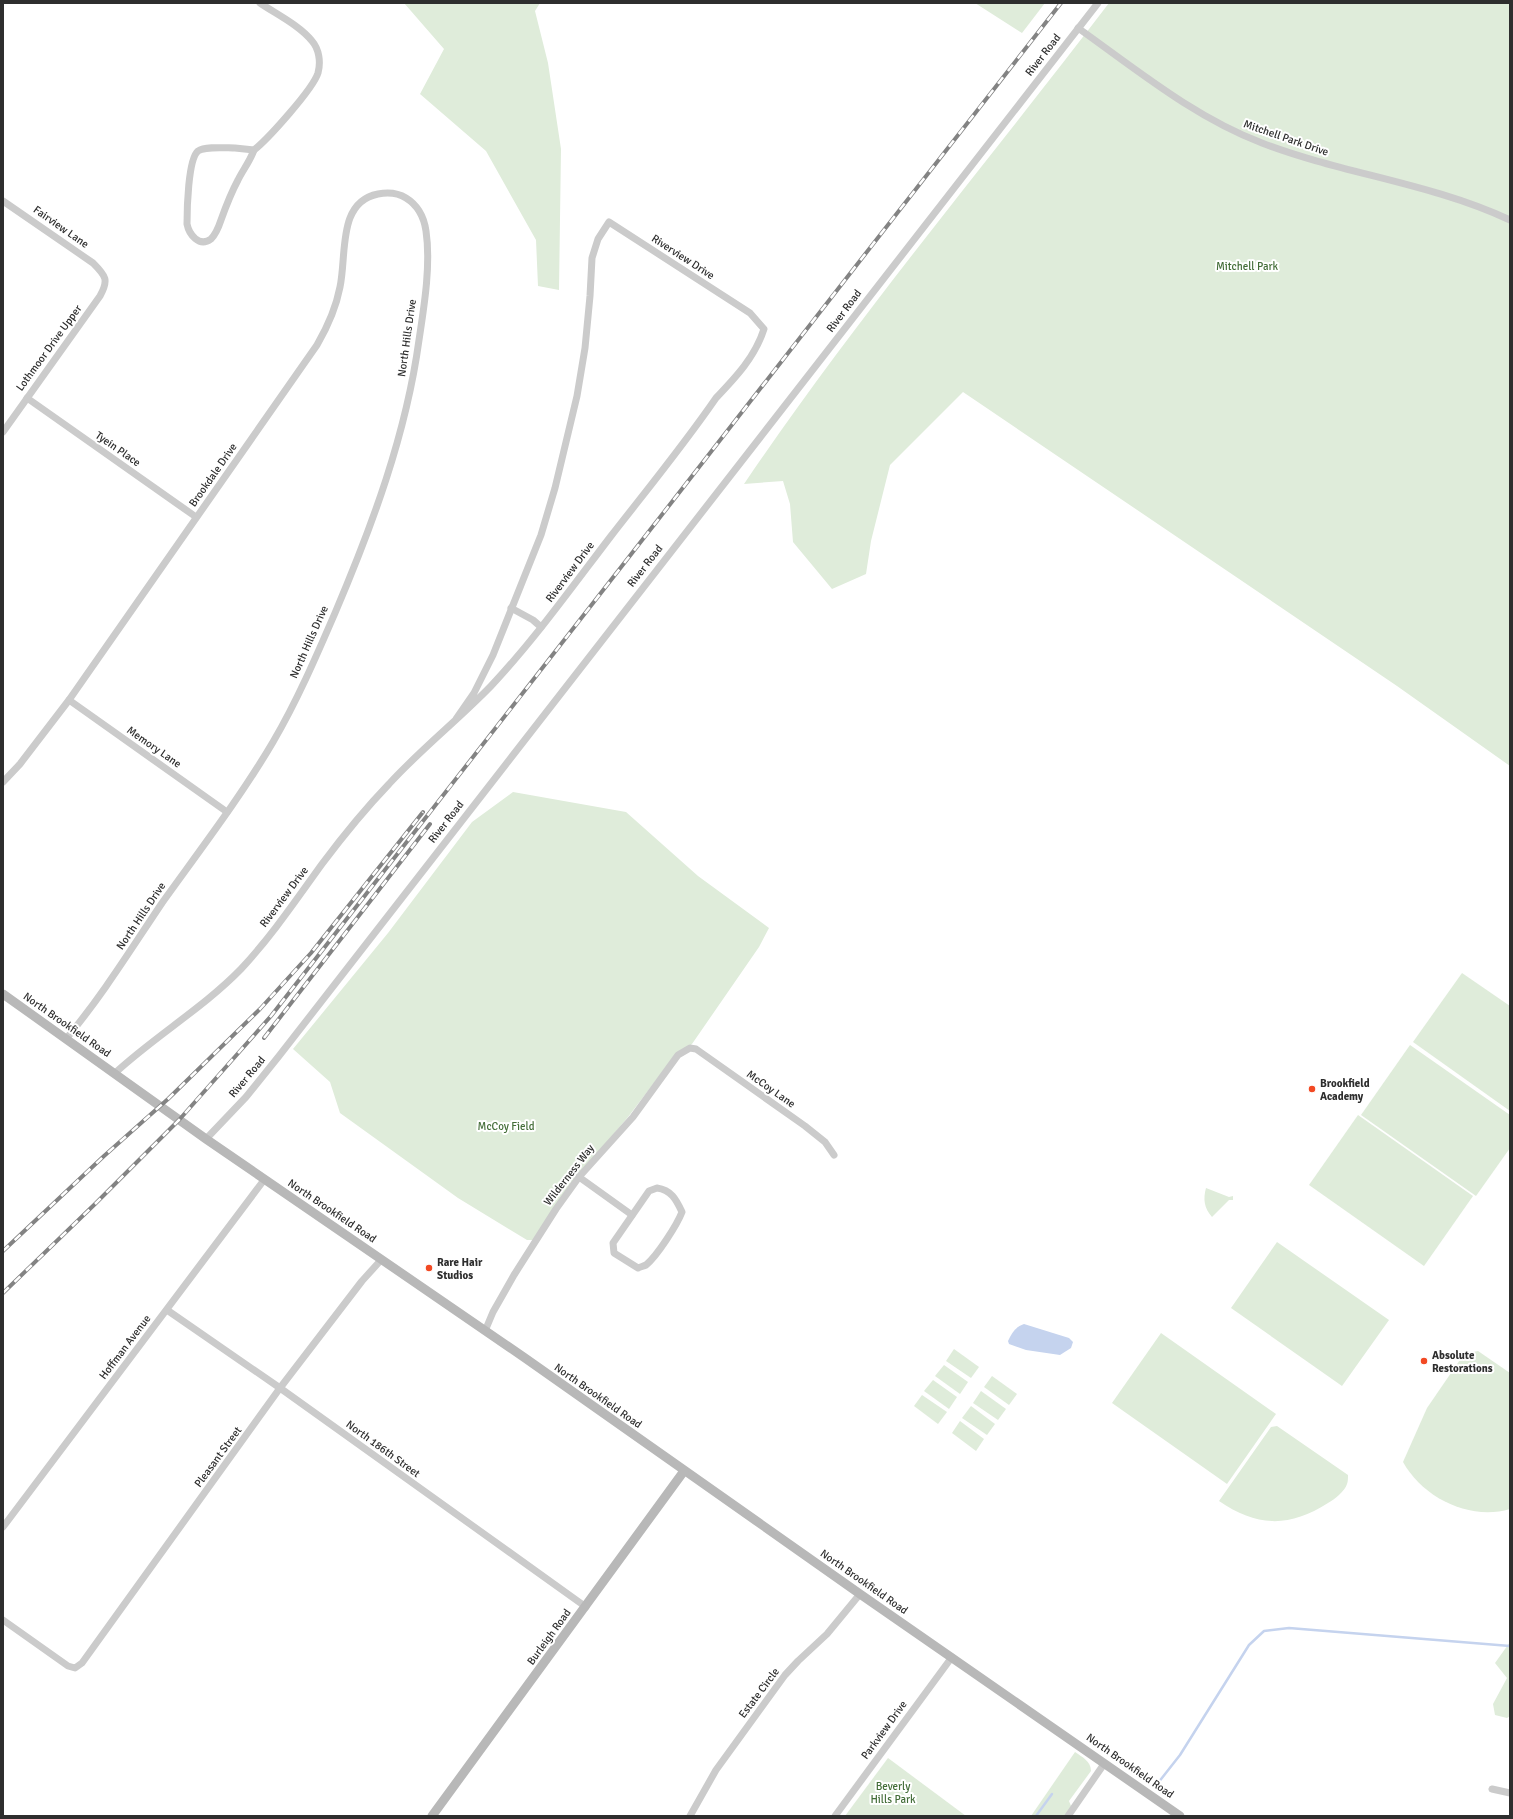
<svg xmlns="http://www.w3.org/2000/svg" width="1513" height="1819" viewBox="0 0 1513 1819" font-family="Signika,sans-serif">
<rect width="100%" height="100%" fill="#fff"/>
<g fill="#dfecda">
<path d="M404 3H540L535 11 548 63 561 149 559 290 538 286 536 240 486 151 420 94 444 49Z"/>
<path d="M975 3H1045L1022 33Z"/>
<path d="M1109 3H1510V766L1397 686 963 392 890 465 871 541 866 574 832 589 793 542 790 504 783 481 744 484C857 317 987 163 1109 3Z"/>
<path d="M513 792 626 812 698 876 769 928 759 947 692 1044 676 1054 628 1117 568 1188 533 1240H527L458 1198 340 1113 330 1082 293 1049 388 933 472 822Z"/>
<path d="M1462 973 1510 1006V1111L1413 1042Z"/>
<path d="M1410 1045 1510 1115V1148L1476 1196 1361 1115Z"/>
<path d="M1358 1115 1473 1196 1424 1266 1309 1185Z"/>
<path d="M1206 1188 1229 1197 1233 1196V1200H1229L1212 1217C1204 1208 1203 1199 1206 1188Z"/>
<path d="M1277 1242 1389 1320 1342 1386 1231 1308Z"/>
<path d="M1161 1333 1276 1414 1227 1484 1112 1403Z"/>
<path d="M954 1349 979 1367 971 1378 946 1361Z"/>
<path d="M1478 1351 1510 1373V1509C1470 1521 1423 1498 1403 1462L1427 1408 1464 1354Z"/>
<path d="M944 1365 968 1382 960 1394 935 1376Z"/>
<path d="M992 1376 1017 1394 1009 1405 984 1387Z"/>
<path d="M933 1380 957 1397 949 1409 924 1391Z"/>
<path d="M981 1391 1006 1409 998 1420 973 1403Z"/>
<path d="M922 1395 947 1412 938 1424 914 1406Z"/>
<path d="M971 1406 995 1424 987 1435 962 1418Z"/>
<path d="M960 1421 984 1439 976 1451 952 1433Z"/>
<path d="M1277 1426 1348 1475C1348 1477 1348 1482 1347 1484 1345 1491 1334 1500 1328 1503 1289 1528 1257 1527 1219 1501L1271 1427Z"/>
<path d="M1510 1642V1716L1507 1718 1495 1715 1493 1704 1507 1678 1495 1663Z"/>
<path d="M1075 1752C1082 1757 1091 1761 1091 1771L1069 1801 1071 1806 1065 1816H1031Z"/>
<path d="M888 1758 966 1816H845Z"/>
</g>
<path fill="#c5d3ee" d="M1024 1324 1069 1338 1073 1342 1071 1348 1060 1355 1026 1350 1009 1344 1008 1341C1012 1333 1015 1327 1024 1324Z"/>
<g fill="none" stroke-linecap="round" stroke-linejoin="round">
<g stroke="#c5d3ee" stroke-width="2.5">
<path d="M1158 1783 1180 1755 1249 1645 1264 1631 1289 1628 1510 1646"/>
<path d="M1036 1816 1052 1794"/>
</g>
<g stroke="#cbcbcb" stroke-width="7">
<path d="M1078 28C1137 70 1194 117 1262 143 1343 174 1431 183 1510 220"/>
<path d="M235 148 254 150C250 161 243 170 238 180 231 193 226 206 221 220 219 226 216 234 211 239 199 248 189 234 187 224 187 211 188 159 198 151 205 146 226 148 235 148Z"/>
<path d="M254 150C268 139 313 89 318 73 321 62 319 49 312 41 299 25 276 14 260 3"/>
<path d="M3 201 93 263C106 276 109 280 100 296L3 432"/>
<path d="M27 398 196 517"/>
<path d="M511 608 533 620 541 627"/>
<path d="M69 700 227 812"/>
<path d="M3 782 20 764 69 700 317 345C328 326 336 308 340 287 347 255 337 202 378 194 388 192 398 193 406 198 419 206 424 217 426 231 431 265 424 307 419 340 406 435 372 526 335 613 316 657 297 701 273 742 240 798 200 850 162 903 131 949 102 996 66 1039"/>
<path d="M115 1073C155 1036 203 1008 241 969 271 937 296 900 322 864 343 836 365 809 389 784 421 749 458 720 491 686 535 639 572 587 611 536 646 491 683 446 716 398 736 377 755 357 764 329L750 313 609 222 598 239 592 258 590 296 585 348 577 396 555 488 541 535 493 655 474 693 456 719"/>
<path d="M206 1139 246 1097 279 1056 1098 3"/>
<path d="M579 1177 632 1215"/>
<path d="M657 1188C671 1190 676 1199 682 1212 677 1225 657 1256 646 1265 644 1266 640 1267 638 1268L614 1253 613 1243 649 1191Z"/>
<path d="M167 1310 280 1388 586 1607"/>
<path d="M485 1331 493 1312 514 1275 556 1209 579 1177 633 1117 678 1055 690 1048 696 1049 805 1126 825 1142 834 1155"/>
<path d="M3 1527 264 1180"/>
<path d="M3 1620 68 1666 75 1668 82 1663 280 1388 362 1281 381 1260"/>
<path d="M1492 1789 1510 1793"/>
<path d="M690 1816 716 1770 785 1675 798 1661 827 1634 860 1594"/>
<path d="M835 1816 952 1657"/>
<path d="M1068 1816 1104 1764"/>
</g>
<g stroke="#b8b8b8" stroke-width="9">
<path d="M3 994 206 1139 525 1358 860 1594 1180 1816"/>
<path d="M432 1816 684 1471"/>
</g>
<g stroke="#838383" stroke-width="4">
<g id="rail">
<path d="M264 1038 430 824"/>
<path d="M3 1251 104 1156 168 1099 260 1009 311 953 423 812"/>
<path d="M3 1293 95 1204 179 1120 271 1016 1061 3"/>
</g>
</g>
<use href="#rail" stroke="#fff" stroke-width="2.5" stroke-dasharray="8" stroke-linecap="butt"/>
</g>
<g fill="#f24923" stroke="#fff" stroke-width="1.5">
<circle cx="1312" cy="1089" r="4"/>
<circle cx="429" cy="1268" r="4"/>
<circle cx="1424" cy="1361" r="4"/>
</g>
<g text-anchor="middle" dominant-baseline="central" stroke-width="4" stroke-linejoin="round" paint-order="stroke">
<g font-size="11" fill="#2e2e2e" stroke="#fff">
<text transform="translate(1043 55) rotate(-52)">River Road</text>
<text transform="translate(1286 138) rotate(19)">Mitchell Park Drive</text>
<text transform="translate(61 227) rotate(35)">Fairview Lane</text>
<text transform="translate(683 257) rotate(33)">Riverview Drive</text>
<text transform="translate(844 311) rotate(-53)">River Road</text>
<text transform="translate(407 338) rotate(-82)">North Hills Drive</text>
<text transform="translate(49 348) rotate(-54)">Lothmoor Drive Upper</text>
<text transform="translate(118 449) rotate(35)">Tyein Place</text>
<text transform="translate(213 475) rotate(-55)">Brookdale Drive</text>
<text transform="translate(645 566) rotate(-52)">River Road</text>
<text transform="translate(570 572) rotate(-53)">Riverview Drive</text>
<text transform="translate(309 642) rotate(-66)">North Hills Drive</text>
<text transform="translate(154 747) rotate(35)">Memory Lane</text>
<text transform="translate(446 822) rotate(-52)">River Road</text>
<text transform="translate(284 897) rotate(-53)">Riverview Drive</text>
<text transform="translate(141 916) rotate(-56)">North Hills Drive</text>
<text transform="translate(67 1025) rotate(35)">North Brookfield Road</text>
<text transform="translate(247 1077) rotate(-50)">River Road</text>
<text transform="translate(771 1089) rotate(35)">McCoy Lane</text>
<text transform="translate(569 1175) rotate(-52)">Wilderness Way</text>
<text transform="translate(332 1211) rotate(34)">North Brookfield Road</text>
<text transform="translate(125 1347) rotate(-53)">Hoffman Avenue</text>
<text transform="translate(598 1396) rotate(35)">North Brookfield Road</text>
<text transform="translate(383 1449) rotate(36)">North 186th Street</text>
<text transform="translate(218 1457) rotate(-54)">Pleasant Street</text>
<text transform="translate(864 1582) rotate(35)">North Brookfield Road</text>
<text transform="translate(549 1637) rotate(-54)">Burleigh Road</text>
<text transform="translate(759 1693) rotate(-53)">Estate Circle</text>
<text transform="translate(884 1730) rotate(-54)">Parkview Drive</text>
<text transform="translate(1130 1766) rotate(35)">North Brookfield Road</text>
</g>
<g font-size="11" fill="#436d38" stroke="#fff">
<text x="1247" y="266">Mitchell Park</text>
<text x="506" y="1126">McCoy Field</text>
<text x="893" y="1786">Beverly<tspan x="893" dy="13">Hills Park</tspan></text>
</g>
<g font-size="11" font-weight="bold" fill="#2e2e2e" stroke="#fff" text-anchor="start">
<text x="1320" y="1083">Brookfield<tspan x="1320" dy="13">Academy</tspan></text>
<text x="437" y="1262">Rare Hair<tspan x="437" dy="13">Studios</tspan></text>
<text x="1432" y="1355">Absolute<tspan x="1432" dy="13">Restorations</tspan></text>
</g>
</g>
<rect width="1513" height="1819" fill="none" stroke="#2e2e2e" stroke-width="8"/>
</svg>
